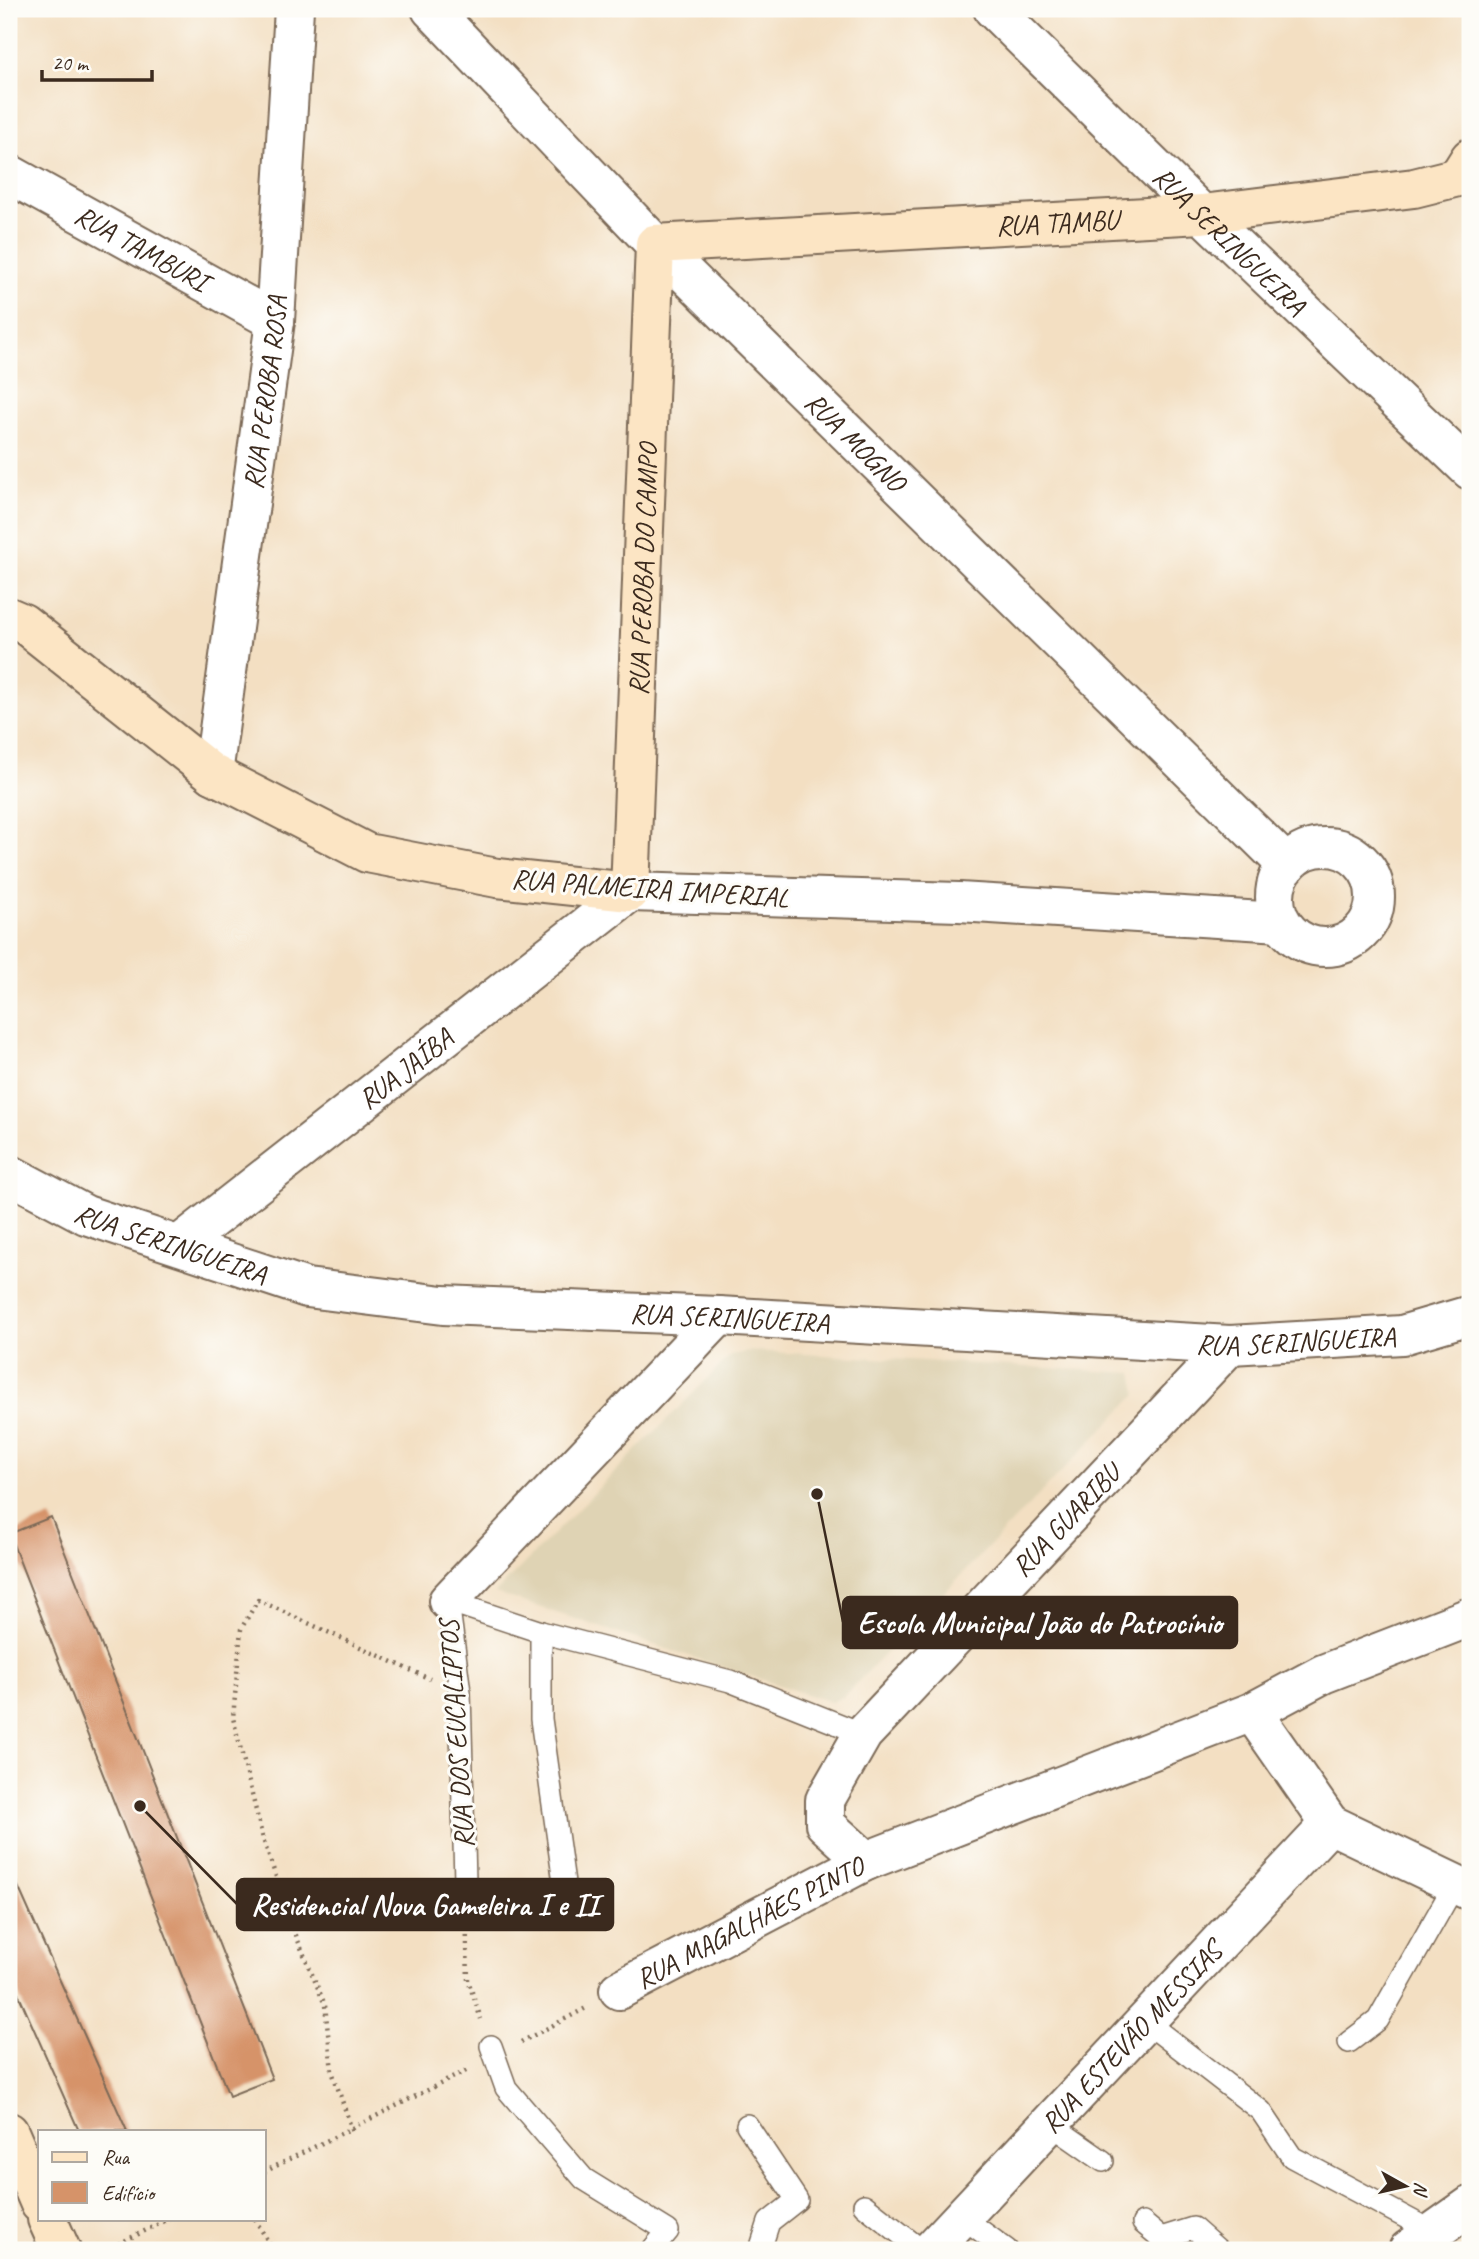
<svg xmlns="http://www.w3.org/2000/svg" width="1479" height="2259" viewBox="0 0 1479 2259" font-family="Caveat,sans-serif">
<rect width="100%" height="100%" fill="#fdfcf7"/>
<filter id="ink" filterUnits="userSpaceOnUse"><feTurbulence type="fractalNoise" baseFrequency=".0143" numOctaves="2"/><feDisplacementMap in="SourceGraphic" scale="14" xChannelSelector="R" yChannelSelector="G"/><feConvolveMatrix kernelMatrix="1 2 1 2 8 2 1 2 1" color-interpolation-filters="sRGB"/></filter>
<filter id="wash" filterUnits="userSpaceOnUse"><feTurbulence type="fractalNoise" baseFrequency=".00686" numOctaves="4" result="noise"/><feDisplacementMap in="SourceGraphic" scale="28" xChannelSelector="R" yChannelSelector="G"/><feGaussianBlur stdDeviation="1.57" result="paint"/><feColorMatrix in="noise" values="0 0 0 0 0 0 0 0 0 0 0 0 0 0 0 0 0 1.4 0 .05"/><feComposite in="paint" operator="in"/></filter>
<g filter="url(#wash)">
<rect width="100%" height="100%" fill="#f3dfc2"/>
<path fill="#dfd3b4" d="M753 1351 1133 1373 1137 1394 843 1697 831 1702 495 1593 731 1355Z"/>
<g id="blocks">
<g fill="#d69369">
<path d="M51 1517 272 2079 229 2096 9 1534Z"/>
<path d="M9 1866 127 2131H79L9 1973Z"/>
</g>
</g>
</g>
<g filter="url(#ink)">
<use href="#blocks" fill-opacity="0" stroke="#7b6957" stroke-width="2"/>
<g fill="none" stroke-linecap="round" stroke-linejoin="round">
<g stroke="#7b6957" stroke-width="24">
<g id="lane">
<path d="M541 1632V1719L565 1890"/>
<path d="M465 1881 460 1692 448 1601 541 1632 730 1681 863 1734"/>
<path d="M1146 2022 1261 2111 1292 2157 1433 2232"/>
<path d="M1349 2042 1378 2020 1455 1884"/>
<path d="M491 2046 506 2088 584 2179 668 2231 652 2250"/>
<path d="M1050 2124 1103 2161"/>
<path d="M747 2125 797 2200 769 2222 760 2250"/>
<path d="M864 2205 921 2250"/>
<path d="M962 2217 1007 2250"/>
<path d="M1143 2223 1161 2238 1193 2228 1218 2250"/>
</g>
</g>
<g stroke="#7b6957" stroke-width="42">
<g id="street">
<path id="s1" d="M431 9 655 244 1287 865"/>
<path id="s2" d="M993 9 1202 214 1470 470"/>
<path id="s3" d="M9 174 275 321"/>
<path id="s4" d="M213 774 275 321 294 9"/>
<circle cx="1325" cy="897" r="50"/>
<path id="s5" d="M9 1174 86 1215 307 1288 443 1305 719 1316 1230 1345 1402 1335 1470 1315"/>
<path id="s6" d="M179 1245 630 892 959 902 1281 922"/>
<path d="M448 1601 719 1316"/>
<path d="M1252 1712 1330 1824 1470 1891"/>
<path id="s7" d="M866 1861 825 1824V1800L863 1734 1230 1345"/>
<path id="s8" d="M619 1990 866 1861 1252 1712 1323 1674 1470 1617"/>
<path id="s9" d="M931 2250 1330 1824"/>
<path d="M1408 2250 1470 2206"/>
</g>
</g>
<g stroke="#7b6957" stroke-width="42">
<g id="secondary">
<path id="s10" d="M9 617 23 623 213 774 367 853 497 878 630 892 655 244 1202 214 1414 188 1458 177 1470 158"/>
<path d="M9 2132 40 2204"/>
<path d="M47 2219 61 2250"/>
</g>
</g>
<g stroke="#7b6957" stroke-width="4.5" stroke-dasharray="2 5" stroke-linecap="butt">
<path d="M466 1908 468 1980 481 2019"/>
<path d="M521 2042 588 2007"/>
<path d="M352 2130 332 2071 325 2005 297 1938 263 1839 233 1718 241 1629 258 1600 430 1679"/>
<path d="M264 2172 470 2069"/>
<path d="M255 2219 273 2250"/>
<path d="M106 2250 169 2219"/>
</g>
<use href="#lane" stroke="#fff" stroke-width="21"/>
<use href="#street" stroke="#fff" stroke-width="38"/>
<use href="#secondary" stroke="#fce5c4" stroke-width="38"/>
</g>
</g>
<g text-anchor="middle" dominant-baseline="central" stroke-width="6" stroke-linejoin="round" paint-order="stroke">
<g font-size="28" fill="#3b2a1e" stroke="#fdfcf7">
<text stroke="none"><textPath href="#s10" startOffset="1748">RUA TAMBU</textPath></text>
<text stroke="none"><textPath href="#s2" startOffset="331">RUA SERINGUEIRA</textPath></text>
<text stroke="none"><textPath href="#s3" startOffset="152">RUA TAMBURI</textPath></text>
<text stroke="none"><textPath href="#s4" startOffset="385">RUA PEROBA ROSA</textPath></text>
<text stroke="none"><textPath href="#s1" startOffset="606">RUA MOGNO</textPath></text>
<text stroke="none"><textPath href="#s10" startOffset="1020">RUA PEROBA DO CAMPO</textPath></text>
<text transform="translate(650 888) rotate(4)">RUA PALMEIRA IMPERIAL</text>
<text stroke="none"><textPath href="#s6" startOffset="287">RUA JAÍBA</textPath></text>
<text stroke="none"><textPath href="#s5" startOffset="177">RUA SERINGUEIRA</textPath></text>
<text stroke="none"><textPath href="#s5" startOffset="744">RUA SERINGUEIRA</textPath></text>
<text stroke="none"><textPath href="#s5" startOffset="1311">RUA SERINGUEIRA</textPath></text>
<text stroke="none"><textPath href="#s7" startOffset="450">RUA GUARIBU</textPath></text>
<text transform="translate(456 1734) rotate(-94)">RUA DOS EUCALIPTOS</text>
<text stroke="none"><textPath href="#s8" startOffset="147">RUA MAGALHÃES PINTO</textPath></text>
<text stroke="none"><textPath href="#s9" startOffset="292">RUA ESTEVÃO MESSIAS</textPath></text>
</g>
</g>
<path fill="none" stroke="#3b2a1e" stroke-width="2.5" d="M817 1494L843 1622M140 1806L237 1904"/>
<g fill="#3b2a1e" stroke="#fdfcf7" stroke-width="2.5">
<circle cx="817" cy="1494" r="7"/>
<circle cx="140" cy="1806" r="7"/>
</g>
<g fill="#3b2a1e" stroke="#3b2a1e" stroke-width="2.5">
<rect x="843" y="1597" width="394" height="51" rx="7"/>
<rect x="237" y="1879" width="376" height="51" rx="7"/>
</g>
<g font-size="30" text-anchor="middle" font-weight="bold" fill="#fff">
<text x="1040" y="1633">Escola Municipal João do Patrocínio</text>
<text x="425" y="1915">Residencial Nova Gameleira I e II</text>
</g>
<rect width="1479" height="2259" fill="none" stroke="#fdfcf7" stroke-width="35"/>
<rect x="38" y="2130" width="228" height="91" fill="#fdfcf7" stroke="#afa8a0" stroke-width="2"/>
<rect x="52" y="2152" width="35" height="10" fill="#fce5c4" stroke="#afa8a0" stroke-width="2"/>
<text x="102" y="2164" font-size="21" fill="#3b2a1e">Rua</text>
<rect x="52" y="2182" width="35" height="21" fill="#d69369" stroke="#afa8a0" stroke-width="2"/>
<text x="102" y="2200" font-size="21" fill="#3b2a1e">Edifício</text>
<g transform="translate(1405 2186) rotate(98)" stroke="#fdfcf7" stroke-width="5" paint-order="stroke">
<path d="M0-5L12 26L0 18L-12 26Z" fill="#3b2a1e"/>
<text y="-10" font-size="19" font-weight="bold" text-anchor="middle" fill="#3b2a1e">N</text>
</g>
<path d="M42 70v10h110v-10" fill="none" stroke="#3b2a1e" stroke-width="3.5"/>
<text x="52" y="70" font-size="21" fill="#3b2a1e" stroke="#fdfcf7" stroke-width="5" paint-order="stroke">20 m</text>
</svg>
